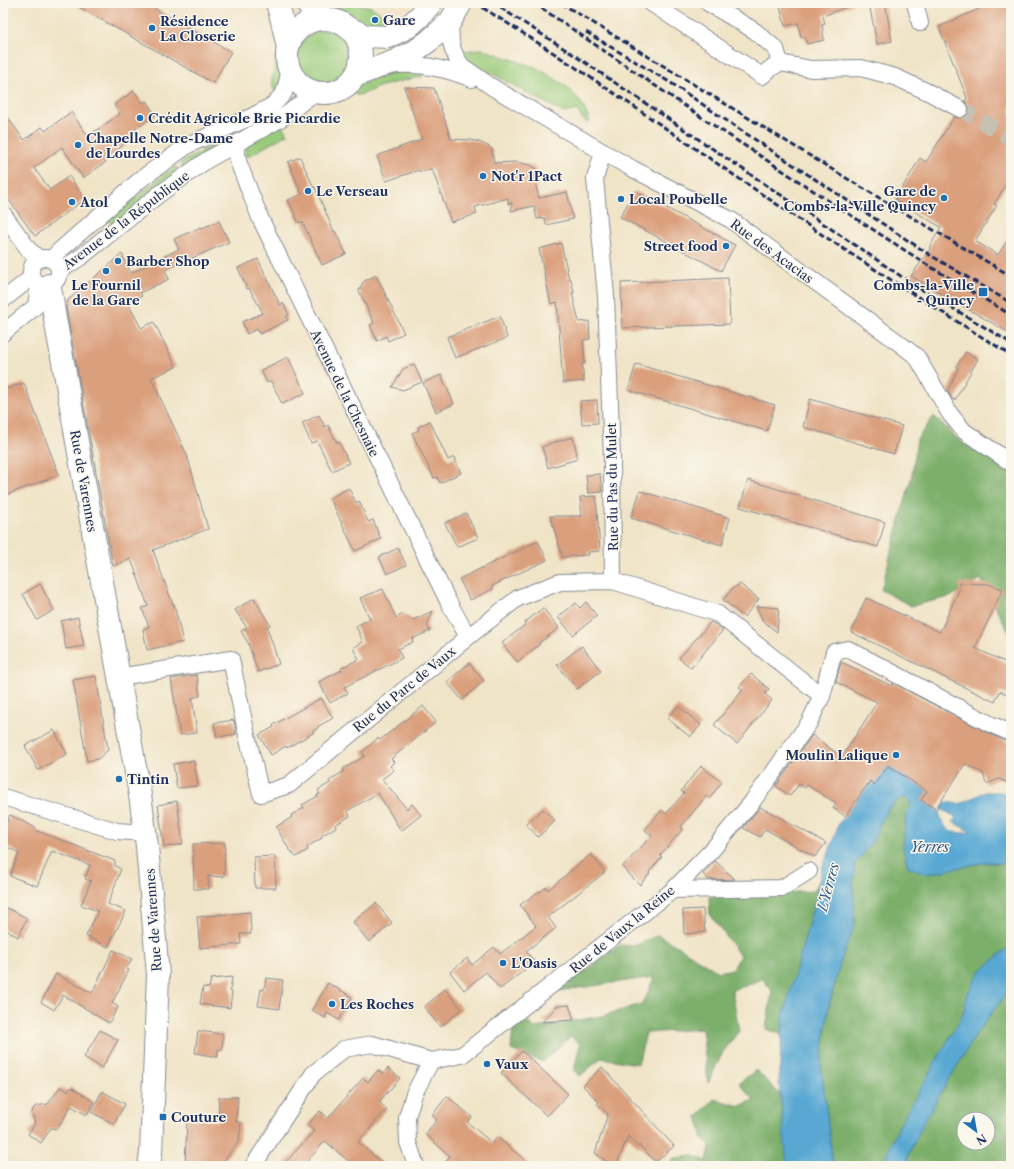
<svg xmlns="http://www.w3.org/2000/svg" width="1014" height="1169" viewBox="0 0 1014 1169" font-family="'Libre Caslon Text',serif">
<rect width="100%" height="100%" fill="#fbf7ec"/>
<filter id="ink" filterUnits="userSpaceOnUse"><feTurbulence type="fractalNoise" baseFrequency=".025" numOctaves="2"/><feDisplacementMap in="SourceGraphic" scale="8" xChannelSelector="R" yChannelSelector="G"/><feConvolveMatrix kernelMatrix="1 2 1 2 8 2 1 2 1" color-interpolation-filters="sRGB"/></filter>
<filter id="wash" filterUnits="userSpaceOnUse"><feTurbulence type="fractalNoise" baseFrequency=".012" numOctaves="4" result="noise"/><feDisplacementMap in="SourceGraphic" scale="16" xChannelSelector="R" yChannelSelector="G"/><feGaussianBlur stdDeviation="0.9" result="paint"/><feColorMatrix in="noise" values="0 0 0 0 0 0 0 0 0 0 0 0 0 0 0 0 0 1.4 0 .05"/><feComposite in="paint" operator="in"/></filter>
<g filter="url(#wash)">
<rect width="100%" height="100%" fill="#f0e4c7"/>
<g fill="#9acb7a" stroke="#5a7d6c">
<path d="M316 3H351L371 7 386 17 398 21 392 30 355 24 339 14 328 12Z"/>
<circle cx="325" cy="58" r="28"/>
<path d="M482 49 537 68 565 85 581 102 590 121 589 122 587 123 582 118 577 110 564 113 493 74 480 69 466 58 463 51Z"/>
<path d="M278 55C281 72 283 77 276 93 268 81 273 79 275 67 276 63 275 60 275 56Z"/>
<path d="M392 72H424L422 77C409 79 395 82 382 86 373 88 364 96 355 95 356 82 382 76 392 72Z"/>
<path d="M270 115 183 168 180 163Z"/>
<path d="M281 124 287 134 249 156H245V150L249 143Z"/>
<path d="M175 166 180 171 112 225 108 220Z"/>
</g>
<g fill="#7baf6a" stroke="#4b6f64" fill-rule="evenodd">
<path d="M934 416 960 441 1011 471V637L981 579 950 597 911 606 881 590 912 475 917 439Z"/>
<path d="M907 797 911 804 906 815 928 873C946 870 964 865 982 863 992 862 1002 865 1011 862V1166H667L674 1158 693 1156 707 1161 710 1145 703 1138 697 1117 714 1099 740 1106 754 1100 739 1083 756 1070 830 1146 821 1064 829 1005 836 981 800 1041 766 1029 772 991 763 979 732 990 739 1031 723 1052 708 1083 702 1029 646 1033 638 1064 601 1058 580 1076 574 1071 580 1044 571 1036 543 1062 511 1050 513 1027 525 1016 527 1022 535 1028 602 1016 641 1004 647 995 654 977 558 991 620 945 634 946 658 935 679 947 718 972 733 969 740 956 710 914 709 897 814 891 841 838 882 820 889 808 898 800ZM964 1119H988V1143H964Z"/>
</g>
<g fill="#59a8d3" stroke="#3a6c98">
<path d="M888 766 927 791 921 800 939 811C940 815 941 821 943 824 949 833 962 834 971 832L953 822 956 817 941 809 945 802 960 804 985 792H999L1011 794V862L1005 864 990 862 977 864 928 874 908 867 903 848 906 815 911 804 906 797 898 800 889 808 882 820 872 842 855 864 853 885 855 924 841 960 829 1005 821 1064 833 1166H787L779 1082 783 1017 816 897 822 867 828 855 839 823 871 783 874 784 882 772Z"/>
<path d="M1011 945V987L976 1034 925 1120 908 1155V1166H886L885 1158 899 1126 963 1014 968 993 980 972Z"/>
</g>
<g id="blocks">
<g fill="#da9f7c">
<path d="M72 3H145L231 52 213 83Z"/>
<path d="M779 3H853L854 4 823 16 825 24 822 25 824 40 807 44 805 37H801L798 23 785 26Z"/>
<path d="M869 3H885L892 41 877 44Z"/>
<path d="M992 3H1011V177L994 204 997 205 975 241 998 255 1011 234V334L911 276 930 249 929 248 941 227 895 200 920 158 926 162 954 117 961 118 965 117 969 113V108L968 104 965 101 967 98 939 27Z"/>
<path d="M404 87 434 88 451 139 471 140 479 142 488 146 492 149 494 163 516 162 530 165 537 169 534 178 539 198 567 192 573 219 546 225 545 218 537 219 534 206 511 211 512 203 508 204V198L475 207 477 214 451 222 432 169 420 172 419 170 386 181 377 156 422 139Z"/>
<path d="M134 91 143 103 146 101 156 115 131 132 135 137 104 159 106 162 83 178 62 147 34 168 50 190 69 176 85 199 35 236 3 192V111L24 140 42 127 45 131 71 112 88 136 120 114 114 105Z"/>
<path d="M300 157 314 188 315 187 334 232 335 231 346 254 322 265 302 221 299 223 288 200 302 194 288 162Z"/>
<path d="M635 191 735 245 721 271 620 217Z"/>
<path d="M219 221 229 242 165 270 169 279 140 293 142 296 128 303 141 328 154 322 176 367 151 378 187 455 208 529 153 550 173 605 174 604 183 642 147 650 143 629 149 627 142 608 148 606 131 559 113 566 66 307 68 300 122 254 131 273 179 249 174 239 201 227 202 228Z"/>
<path d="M561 243 569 279H571L574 293H572L579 322 589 321 590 339 583 340 585 363H582L584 381 563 383 557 302 551 304 539 249Z"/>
<path d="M258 259 280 305 283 303 289 315 286 316 288 320 260 334 257 329 247 334 242 322 263 313 249 288 247 289 238 268Z"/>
<path d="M376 275 404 333 388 341 386 336 377 341 370 325 374 323 359 291 363 282Z"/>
<path d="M728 278 730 324 622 328 621 283Z"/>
<path d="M500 316 507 338 455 358 447 337Z"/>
<path d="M966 352 978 359 955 400 952 399 948 391 958 368 956 367Z"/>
<path d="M288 357 305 393 282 404 271 381 267 383 261 370Z"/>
<path d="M414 364 422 382 403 390 392 387 403 369Z"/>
<path d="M636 364 775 405 767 431 628 390Z"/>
<path d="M441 375 454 404 436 412 423 383Z"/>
<path d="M24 383 59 475 3 496V390Z"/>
<path d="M810 399 902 426 894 454 803 427Z"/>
<path d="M597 400 598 423 582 424 580 401Z"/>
<path d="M319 415 325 427 328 425 337 443 339 442 349 463 332 471 317 441 311 443 302 423Z"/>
<path d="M430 421 448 460 454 457 461 473 440 483 437 477 434 478 412 433 419 430 418 427Z"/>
<path d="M573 437 578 459 548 468 542 447 548 445V444Z"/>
<path d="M600 474 602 492 588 493 586 475Z"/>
<path d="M748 480 885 522 878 547 740 507Z"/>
<path d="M349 488 356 503 359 501 368 522 373 520 381 539 355 551 330 498Z"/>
<path d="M640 491 730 518 722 545 631 518Z"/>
<path d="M596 496 600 551 588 552 589 555 569 556 563 558 550 516H582L580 497Z"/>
<path d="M466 513 478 538 457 547 445 523Z"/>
<path d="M538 541 547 560 492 586 493 589 470 600 459 579Z"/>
<path d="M398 548 406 565 387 574 379 557Z"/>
<path d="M959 583 988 584 1003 589 975 648 1011 665V696L1000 691 995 702 851 632 866 598 940 632 959 590Z"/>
<path d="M40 584 54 610 37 620 23 594Z"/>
<path d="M740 584 759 599 744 617 723 600 732 589Z"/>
<path d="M383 589 396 618 403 614 413 620 433 611 427 625 430 631 412 639 413 642 398 649 402 658 344 687 348 693 330 703 319 682 342 670 341 668 359 659 353 648 363 642 356 626 370 619 360 598Z"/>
<path d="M254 598 270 625 267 627 279 664 258 672 248 643 241 631 247 628 235 610Z"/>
<path d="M586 602 597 616 573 635 558 617 576 603 580 608Z"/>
<path d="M756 606 779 608 777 632 763 621Z"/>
<path d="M543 608 559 628 539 643 540 644 517 662 502 643 525 625 524 623Z"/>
<path d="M78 617 84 646 66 649 61 621Z"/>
<path d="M711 622 723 630 691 668 679 658Z"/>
<path d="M582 646 601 671 577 689 557 665Z"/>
<path d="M841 662 892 686 893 683 984 731 1007 742H1011V784L999 779 986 784 983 773 965 764 936 809 921 800 927 791 888 766 874 785 870 781 845 816 833 808 836 803 807 785 805 788 799 784 790 796 776 786 812 735 842 757 877 702 836 682Z"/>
<path d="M469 663 484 681 462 700 447 682Z"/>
<path d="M751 674 769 689 765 694 772 700 737 744 714 725 743 690 739 687Z"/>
<path d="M197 675 200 696 192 698 197 733 180 735 171 679Z"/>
<path d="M96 676 108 750 98 759 87 761 73 680Z"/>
<path d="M321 698 333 718 317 727 318 728 313 731V733L287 748 286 746 271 755 259 735 274 727 273 725Z"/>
<path d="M423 706 436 722 391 759 394 762 390 766 394 770 382 779 407 809 412 804 421 815 401 831 378 793 347 811 350 816 335 825 336 827 321 836 322 838 307 847 308 850 296 857 289 849 276 827 292 817 291 815 304 808 302 805 318 796 317 795 320 794 318 790 330 783 329 781 344 771 343 769 365 756 362 752 369 746 378 738 380 740Z"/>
<path d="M678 706 701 725 690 737 667 718Z"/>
<path d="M234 720 236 734 217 737 214 723Z"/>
<path d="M54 730 67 754 38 770 25 746Z"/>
<path d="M194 761 198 786 177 788 173 764Z"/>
<path d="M701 766 722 782 709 799 706 796 681 827 683 829 660 855 662 857 649 872 650 873 640 885 622 867 652 836 645 830 662 810 666 814 684 793 681 791Z"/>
<path d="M177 801 183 844 164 847 158 805Z"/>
<path d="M760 807 775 815 826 843 815 857 765 829 760 837 743 828Z"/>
<path d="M543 809 555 821 538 837 526 824Z"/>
<path d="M10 815 36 828 35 830 115 861V866L121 869 108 904 126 911 108 947 86 936 98 911 81 905 91 881 85 879 90 865 52 851 37 886 10 876 19 853 3 845V831Z"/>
<path d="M225 843 224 877 208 876 209 889H194L193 844Z"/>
<path d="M591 854 605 872 548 917 556 928 526 951 535 962 500 989 486 972 464 990 450 972 467 958 472 965 494 947 500 954 536 926 520 905 539 891 540 892 546 887 548 890Z"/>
<path d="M275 856 276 888H255L254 857Z"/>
<path d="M715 861 735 879 709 880 703 874Z"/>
<path d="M376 903 392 923 369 942 353 922Z"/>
<path d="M3 906 27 918 18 937 3 928Z"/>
<path d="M703 909 705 932 684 934 683 910Z"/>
<path d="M250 912 251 934H240L241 944 200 948 197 917Z"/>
<path d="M113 950 132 959 126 969 129 970 112 1003 118 1007 109 1023 63 995 54 1010 41 1002 56 974 92 993Z"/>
<path d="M232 977 230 991 232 992 230 1008 200 1004 203 987 209 988 211 979Z"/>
<path d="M266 978 283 980 279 1009 258 1006 261 989 264 990Z"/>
<path d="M328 983 352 997 339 1020 327 1013 325 1018 312 1010Z"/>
<path d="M445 989 462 1009 440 1027 424 1007Z"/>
<path d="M569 1005 574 1020 542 1022 557 1006Z"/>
<path d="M100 1030 118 1040 102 1068 84 1057Z"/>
<path d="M198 1031 223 1034 222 1050 218 1049V1057L195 1053Z"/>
<path d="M522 1051 568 1094 547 1116 501 1073Z"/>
<path d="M602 1067 674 1146 656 1162 639 1145 638 1147 628 1136 616 1166H613L595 1153 608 1114 597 1104 599 1102 583 1086Z"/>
<path d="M388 1068 400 1078 379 1102 387 1109 358 1142 386 1166H354L325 1141 303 1166H282L314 1131 307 1125 320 1111 328 1118 363 1078 368 1082 378 1070 383 1074Z"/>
<path d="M60 1087 68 1091 71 1087 94 1102 87 1115 71 1106 57 1129 51 1128 41 1143 28 1134 35 1124 32 1112 34 1108 36 1106 48 1104Z"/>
<path d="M102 1091 125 1104 114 1124 91 1112Z"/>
<path d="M447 1096 472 1117 467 1122 492 1143 497 1137 532 1166H442L450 1156 425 1134 437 1120 432 1115Z"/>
<path d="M219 1097H238L236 1122H241L239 1141 220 1166H185L187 1119 218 1121Z"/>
</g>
</g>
</g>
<g filter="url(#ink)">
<use href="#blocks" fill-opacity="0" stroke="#868a92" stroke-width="1"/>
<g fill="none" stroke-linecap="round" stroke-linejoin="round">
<path stroke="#c5c0b2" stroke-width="16" stroke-dasharray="16 8" stroke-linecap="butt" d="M960 109 1011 138"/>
<g stroke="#868a92" stroke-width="18">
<g id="street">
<path d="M651 3 762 76 771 68 780 63 811 69 861 68 895 77 928 92 960 109"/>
<path d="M708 3 755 31 776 49 780 63"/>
<path d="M915 3 920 23"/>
<path d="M450 22 451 42 453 50 457 59 462 66 492 87 603 152 633 169 731 220 899 343 917 357 950 414 964 431 1011 463"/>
<path d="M389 66C417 62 447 69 472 79"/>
<path d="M233 145 236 151 239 164 261 220 448 601 468 637"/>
<path d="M603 152 595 179 606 296 612 459 613 581"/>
<path d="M3 214 29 250 35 255 36 260"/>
<circle cx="45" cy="272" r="14"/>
<path d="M52 259 58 252 141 179 188 145 253 116 273 105 284 93 290 71"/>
<path d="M59 271 81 257 158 195 207 160 282 118 314 93"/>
<path d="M3 300 32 277"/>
<path d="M3 333 36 306 39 285"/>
<path d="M119 677 231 659 246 731 261 794 289 785 468 637 518 598 560 582 613 581 718 614 822 696"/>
<path d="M3 797 117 831 146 833"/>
<path d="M673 890 782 888 809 871"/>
<path d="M253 1166 313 1074 344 1049 372 1044 431 1061 462 1055 673 890 712 850 752 802 809 723 822 696 834 652 848 649 988 723 1011 733"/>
<path d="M416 1166 408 1142 407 1117 414 1094 431 1061"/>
</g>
</g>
<g stroke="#868a92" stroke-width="24">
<g id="secondary">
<path d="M277 3C282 17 284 32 288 47"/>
<path d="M306 3 309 6 328 19"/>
<circle cx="324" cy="56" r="37"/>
<path d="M351 29 366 36 388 37 408 27 419 17 431 3"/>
<path d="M357 75 395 61 415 51 430 40 450 22 461 3"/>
<path d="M49 285C53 298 53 311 56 324 63 362 70 399 76 436L140 795 147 846 158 975 151 1153 149 1166"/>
</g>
</g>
<use href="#street" stroke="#fff" stroke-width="16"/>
<use href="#secondary" stroke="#fff" stroke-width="22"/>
<g stroke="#1b2f5e" stroke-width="3" stroke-dasharray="6 3" stroke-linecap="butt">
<path d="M475 3C592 75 704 156 818 232 881 274 946 315 1011 355"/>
<path d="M493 3 571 53 914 285 1011 343"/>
<path d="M534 3 704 119 829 201 926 264 1011 315"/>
<path d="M561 3 851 181 1011 276"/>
<path d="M586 32 671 83 736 127 930 255 1011 303"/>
</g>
</g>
</g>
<g fill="#1f6fb2" stroke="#fbf7ec" stroke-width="1.5">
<circle cx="375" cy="20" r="4"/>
<circle cx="152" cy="28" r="4"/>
<circle cx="140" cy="118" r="4"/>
<circle cx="78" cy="145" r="4"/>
<circle cx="483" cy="176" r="4"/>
<circle cx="308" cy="191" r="4"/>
<circle cx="944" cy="198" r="4"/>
<circle cx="621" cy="199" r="4"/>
<circle cx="72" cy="202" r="4"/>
<circle cx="726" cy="246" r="4"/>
<circle cx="118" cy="261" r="4"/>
<circle cx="106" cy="271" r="4"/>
<rect x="978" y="287" width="10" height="10" rx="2"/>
<circle cx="896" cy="755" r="4"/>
<circle cx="119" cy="779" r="4"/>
<circle cx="503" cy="963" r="4"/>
<circle cx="332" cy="1004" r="4"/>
<circle cx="487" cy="1064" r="4"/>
<rect x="159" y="1113" width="8" height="8" rx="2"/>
</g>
<g text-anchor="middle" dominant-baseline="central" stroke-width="3" stroke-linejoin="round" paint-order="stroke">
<g font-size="13" font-weight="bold" fill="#1b2f5e" stroke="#fbf7ec" text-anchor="start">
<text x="383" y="20">Gare</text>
<text x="160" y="21">Résidence<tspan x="160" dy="15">La Closerie</tspan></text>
<text x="148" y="118">Crédit Agricole Brie Picardie</text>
<text x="86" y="138">Chapelle Notre-Dame<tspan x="86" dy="15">de Lourdes</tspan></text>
<text x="491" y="176">Not'r 1Pact</text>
<text x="316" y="191">Le Verseau</text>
<text x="936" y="191" text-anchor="end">Gare de<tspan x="936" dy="15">Combs-la-Ville Quincy</tspan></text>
<text x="629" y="199">Local Poubelle</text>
<text x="80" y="202">Atol</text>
<text x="718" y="246" text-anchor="end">Street food</text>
<text x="126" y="261">Barber Shop</text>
<text x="106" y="285" text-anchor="middle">Le Fournil<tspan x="106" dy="15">de la Gare</tspan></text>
<text x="974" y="285" text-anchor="end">Combs-la-Ville<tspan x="974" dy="15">- Quincy</tspan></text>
<text x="888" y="755" text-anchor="end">Moulin Lalique</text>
<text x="127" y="779">Tintin</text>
<text x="511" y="963">L'Oasis</text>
<text x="340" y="1004">Les Roches</text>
<text x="495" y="1064">Vaux</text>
<text x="171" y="1117">Couture</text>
</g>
<g font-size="13" fill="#1b2f5e" stroke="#fbf7ec">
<text transform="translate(126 220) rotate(-37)">Avenue de la République</text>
<text transform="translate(772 251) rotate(36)">Rue des Acacias</text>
<text transform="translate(345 393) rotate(64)">Avenue de la Chesnaie</text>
<text transform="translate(84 481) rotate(80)">Rue de Varennes</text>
<text transform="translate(612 487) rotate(-91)">Rue du Pas du Mulet</text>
<text transform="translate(404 689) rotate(-39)">Rue du Parc de Vaux</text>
<text transform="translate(153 920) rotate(-94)">Rue de Varennes</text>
<text transform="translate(622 929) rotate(-39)">Rue de Vaux la Reine</text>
</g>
<g font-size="14" font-style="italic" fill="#315987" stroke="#fbf7ec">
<text x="930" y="847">Yerres</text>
<text transform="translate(828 887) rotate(-75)">L'Yerres</text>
</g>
</g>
<rect width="1014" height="1169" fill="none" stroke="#fbf7ec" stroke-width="16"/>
<g transform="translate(976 1131) rotate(148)"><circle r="19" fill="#fbf7ec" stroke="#a1a7b3"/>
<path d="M0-3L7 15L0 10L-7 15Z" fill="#1f6fb2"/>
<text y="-6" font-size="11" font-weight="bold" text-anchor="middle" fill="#1b2f5e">N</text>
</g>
</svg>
